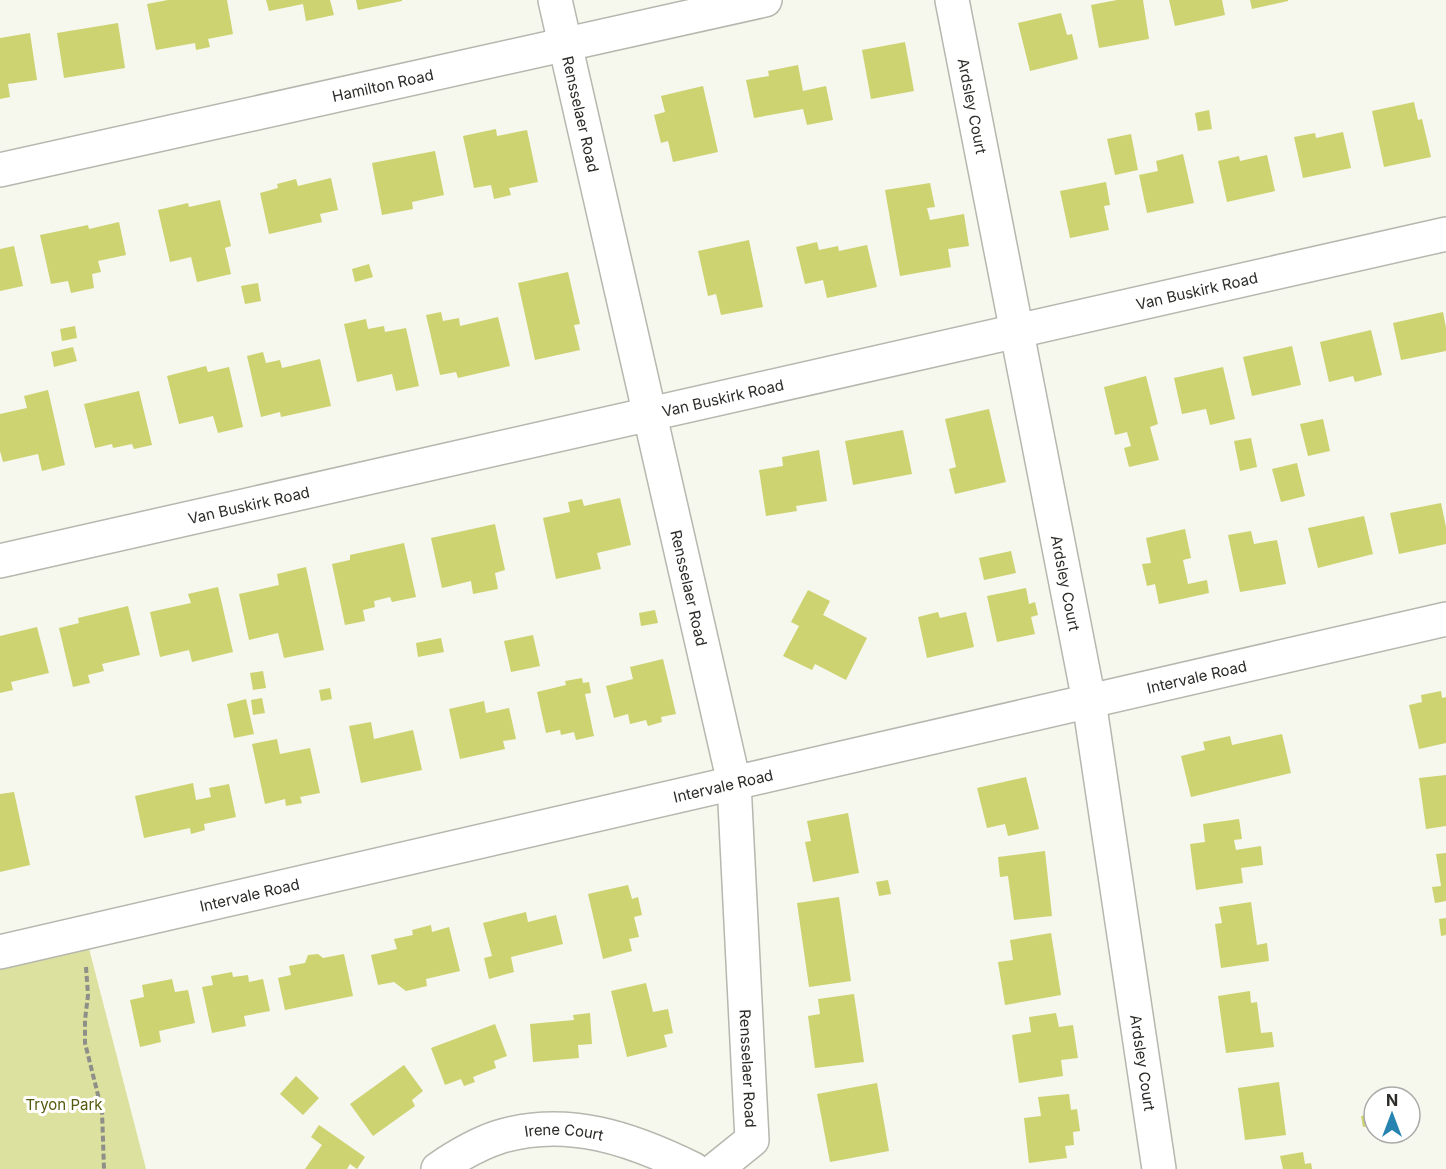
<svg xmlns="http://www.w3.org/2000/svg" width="1446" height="1169" viewBox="0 0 1446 1169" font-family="Inter,sans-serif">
<rect width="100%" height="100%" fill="#f6f7ed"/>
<path fill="#dce19f" d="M85 933 146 1169H0V952Z"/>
<g fill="#cdd370">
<path d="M168 0H227L233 34 208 39 210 47 196 50 195 43 156 50 147 4Z"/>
<path d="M266 0H330L334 15 306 21 303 4 269 11Z"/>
<path d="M356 0H402V1L358 10Z"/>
<path d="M1117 0H1143L1149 39 1099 48 1091 5Z"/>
<path d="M1169 0H1222L1225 15 1175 26Z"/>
<path d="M1250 0H1288V1L1252 9Z"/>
<path d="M1061 13 1067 35 1072 34 1078 59 1030 71 1018 23Z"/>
<path d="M118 23 125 68 64 78 57 33Z"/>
<path d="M30 33 37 80 8 84 10 97 0 99V38Z"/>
<path d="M905 42 914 91 871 99 862 50Z"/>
<path d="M798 65 803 91 826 86 833 120 807 125 803 109 754 118 746 80 769 76 768 71Z"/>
<path d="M703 86 718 152 673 162 668 141 661 143 654 115 665 112 661 96Z"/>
<path d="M1414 102 1418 120 1422 119 1431 157 1384 167 1372 111Z"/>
<path d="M1209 110 1212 129 1198 131 1195 113Z"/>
<path d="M496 129 497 136 527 130 538 182 509 188 511 195 494 199 491 185 474 188 463 136Z"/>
<path d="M1343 132 1351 168 1303 178 1294 137 1315 133 1316 138Z"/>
<path d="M1131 134 1138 170 1115 175 1107 139Z"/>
<path d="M435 151 444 195 412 202 413 209 382 215 372 163Z"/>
<path d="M1183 154 1194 203 1147 213 1139 175 1158 171 1156 161Z"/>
<path d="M1267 155 1275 191 1227 202 1218 161 1239 156 1240 161Z"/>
<path d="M331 178 338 210 320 214 322 222 269 234 260 193 278 188 277 184 296 179 298 186Z"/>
<path d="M1106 182 1110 205 1104 206 1109 230 1070 238 1060 191Z"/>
<path d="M930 183 935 207 927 208 930 220 964 214 969 246 948 249 951 267 900 276 885 190Z"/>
<path d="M220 200 231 246 225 248 231 274 197 282 191 257 170 262 158 210 188 203 189 207Z"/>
<path d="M119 222 126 255 98 261 101 272 92 274 94 288 71 293 68 281 51 284 40 235 88 225 89 229Z"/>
<path d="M749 240 763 307 721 315 716 294 708 296 698 251Z"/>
<path d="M817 242 819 250 838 246 839 251 867 245 877 287 827 298 823 280 805 284 796 247Z"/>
<path d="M14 246 23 286 0 291V249Z"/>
<path d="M369 264 373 277 355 282 352 269Z"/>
<path d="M568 272 580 324 574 325 580 350 535 360 518 283Z"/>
<path d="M258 283 261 301 245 304 241 286Z"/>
<path d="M441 312 443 321 459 318 460 326 498 317 510 366 458 378 456 372 440 375 426 315Z"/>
<path d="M1443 312 1446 328V351L1401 360 1393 323Z"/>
<path d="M366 319 368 329 384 326 385 332 406 328 419 386 396 391 392 374 357 382 344 324Z"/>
<path d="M75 326 77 338 62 341 60 329Z"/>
<path d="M1371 330 1382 375 1355 382 1353 376 1329 382 1320 342Z"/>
<path d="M1292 346 1301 385 1252 396 1243 357Z"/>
<path d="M73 347 77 361 54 367 51 352Z"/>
<path d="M263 352 266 363 280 360 282 368 320 359 331 406 281 417 280 412 261 417 247 356Z"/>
<path d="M206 366 208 372 229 367 243 427 218 433 213 416 179 424 167 376Z"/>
<path d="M1223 367 1235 419 1210 425 1206 409 1182 414 1174 378Z"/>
<path d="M1146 376 1158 424 1150 427 1159 460 1129 467 1124 448 1131 446 1127 432 1115 435 1104 387Z"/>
<path d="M48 390 65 465 42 471 38 454 3 462 0 451V414L27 408 24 396Z"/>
<path d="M139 391 152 445 134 449 132 444 113 448 112 444 95 448 84 404Z"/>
<path d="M989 409 1006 482 955 494 949 469 956 467 945 419Z"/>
<path d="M1323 419 1330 451 1308 456 1300 424Z"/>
<path d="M903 430 912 474 853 485 845 441Z"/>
<path d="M1251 438 1257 467 1240 471 1234 441Z"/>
<path d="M819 450 827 501 796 506 797 511 766 516 759 470 783 466 782 457Z"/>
<path d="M1297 463 1305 496 1281 502 1272 469Z"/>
<path d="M620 498 631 545 597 553 601 569 556 579 543 518 570 512 568 502 582 499 584 506Z"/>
<path d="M1441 503 1446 527V544L1399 554 1390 513Z"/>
<path d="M1364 516 1373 554 1318 568 1308 528Z"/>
<path d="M495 524 505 570 495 573 498 589 473 594 471 581 442 588 431 538Z"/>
<path d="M1185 529 1191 558 1183 560 1188 584 1207 580 1209 593 1159 604 1155 584 1147 586 1142 564 1151 563 1146 538Z"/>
<path d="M1251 531 1254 544 1277 540 1286 584 1240 592 1228 535Z"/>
<path d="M404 543 416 597 392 602 390 597 374 601 375 607 363 610 365 621 345 625 332 564 350 560V555Z"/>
<path d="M1011 551 1016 573 984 580 979 558Z"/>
<path d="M306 567 324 650 284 658 278 633 249 640 239 594 279 585 277 574Z"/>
<path d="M218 587 233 652 192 662 189 650 160 657 150 612 191 603 188 594Z"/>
<path d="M1026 588 1029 604 1035 602 1038 615 1031 617 1035 634 997 642 987 596Z"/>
<path d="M808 590 830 601 823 615 867 638 846 680 815 664 812 670 783 656 799 626 791 622Z"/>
<path d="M128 606 140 655 102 664 104 671 88 675 90 683 73 687 59 628 79 623 78 618Z"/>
<path d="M655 610 658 623 641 626 639 613Z"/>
<path d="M938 612 940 618 966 612 974 647 927 658 918 617Z"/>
<path d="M37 627 49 673 11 682 13 690 0 693V636Z"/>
<path d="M533 635 540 666 511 672 504 641Z"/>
<path d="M441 638 444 652 418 657 416 643Z"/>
<path d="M663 659 676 714 661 717 662 722 648 726 646 720 630 724 628 714 614 718 606 686 633 679 630 667Z"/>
<path d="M263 671 266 688 253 690 250 673Z"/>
<path d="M582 678 583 683 589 682 591 693 585 694 594 736 576 740 574 732 561 735 560 730 546 733 537 692 566 685 565 681Z"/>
<path d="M330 688 332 699 321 701 319 690Z"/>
<path d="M1441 691 1442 698 1446 697V743L1419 749 1409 705 1422 702 1421 695Z"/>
<path d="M262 698 265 713 253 715 251 700Z"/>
<path d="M246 699 254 734 234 738 227 704Z"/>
<path d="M484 701 486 713 509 708 516 739 503 741 505 749 460 759 449 709Z"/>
<path d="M371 722 374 739 413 730 422 770 361 783 349 726Z"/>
<path d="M1282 734 1291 773 1191 797 1181 756 1205 750 1203 742 1230 736 1232 745Z"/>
<path d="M277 739 280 754 310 748 320 793 300 797 302 803 286 806 285 799 265 804 252 744Z"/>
<path d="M1446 775V826L1426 829 1419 778Z"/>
<path d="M1026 777 1039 829 1008 836 1005 824 987 828 977 788Z"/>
<path d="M193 783 196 800 211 797 209 788 229 784 236 817 204 824 205 830 191 834 190 828 144 838 135 796Z"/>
<path d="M14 792 30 865 0 872V794Z"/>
<path d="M848 813 859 873 813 882 805 842 811 841 807 821Z"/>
<path d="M1239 819 1242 839 1234 840 1236 850 1261 846 1263 865 1241 868 1243 883 1196 890 1190 844 1205 842 1203 824Z"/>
<path d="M1045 851 1052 916 1014 920 1008 876 1000 877 998 857Z"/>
<path d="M1446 853V901L1435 903 1432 887 1441 886 1436 854Z"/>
<path d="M888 880 891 894 879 896 876 882Z"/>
<path d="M628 885 632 899 638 897 642 915 634 917 639 937 629 939 632 951 603 959 588 894Z"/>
<path d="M839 897 851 981 809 987 797 903Z"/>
<path d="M1251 902 1257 945 1267 943 1269 961 1221 968 1215 924 1222 923 1219 907Z"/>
<path d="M526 912 528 922 556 915 563 944 511 957 514 972 489 979 484 958 492 956 483 923Z"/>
<path d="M1446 918V935L1441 936 1439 919Z"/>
<path d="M431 925 432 932 449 927 460 971 426 979 427 986 406 991 394 982 378 985 371 955 397 949 394 939 413 935 412 930Z"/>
<path d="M1051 933 1061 995 1005 1005 998 962 1013 960 1010 940Z"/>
<path d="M318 954 323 958 344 954 353 996 285 1010 278 978 291 975 289 966 305 963 308 955Z"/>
<path d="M232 972 233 977 248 975 249 982 263 979 270 1011 244 1016 246 1026 212 1033 202 987 213 985 211 976Z"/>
<path d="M172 979 175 992 188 990 195 1023 159 1031 161 1042 140 1047 130 1000 144 997 142 985Z"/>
<path d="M646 983 653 1012 668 1009 673 1033 664 1035 667 1047 627 1057 611 991Z"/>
<path d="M1250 991 1251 1003 1257 1002 1261 1033 1272 1032 1274 1047 1226 1053 1218 996Z"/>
<path d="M854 994 864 1062 815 1068 808 1016 820 1014 818 999Z"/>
<path d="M590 1013 592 1044 578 1045 579 1058 533 1062 530 1024 574 1020 573 1015Z"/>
<path d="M1056 1013 1059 1027 1073 1025 1078 1058 1061 1060 1063 1076 1019 1083 1012 1035 1031 1032 1029 1017Z"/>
<path d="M495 1024 507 1056 494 1061 496 1068 473 1077 475 1082 464 1086 461 1079 445 1085 431 1048Z"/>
<path d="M404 1065 423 1091 412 1100 415 1106 373 1136 350 1104Z"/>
<path d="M296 1076 319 1098 303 1115 280 1094Z"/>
<path d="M1279 1082 1286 1135 1245 1140 1238 1088Z"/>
<path d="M877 1083 889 1151 830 1162 817 1094Z"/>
<path d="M1069 1094 1071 1110 1077 1109 1080 1131 1073 1132 1074 1145 1065 1146 1067 1158 1029 1163 1024 1118 1041 1116 1038 1097Z"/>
<path d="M1374 1114V1125L1363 1127 1361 1116Z"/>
<path d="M319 1125 365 1157 357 1169 350 1164 347 1169H305L322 1145 311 1137Z"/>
<path d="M1303 1152 1305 1164 1311 1163 1312 1169H1283L1280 1156Z"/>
</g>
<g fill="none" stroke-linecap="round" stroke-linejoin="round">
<g stroke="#b6b7ae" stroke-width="36">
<g id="minor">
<path id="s1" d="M555 0 734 783 752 1140 716 1169"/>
<path id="s2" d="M952 0 1089 701 1159 1169"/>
<path id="s3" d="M0 170 765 0"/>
<path id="s4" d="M0 561 1446 234"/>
<path id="s5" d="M0 952 1446 619"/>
<path id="s6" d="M438 1169C457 1156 477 1144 499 1137 567 1116 632 1139 693 1169"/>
</g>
</g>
<path stroke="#8e8f88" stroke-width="4" stroke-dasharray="6 3" stroke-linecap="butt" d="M86 967 88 995 85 1020V1043L102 1111 104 1169"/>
<use href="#minor" stroke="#fff" stroke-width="33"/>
</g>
<g text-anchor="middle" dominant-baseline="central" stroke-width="6" stroke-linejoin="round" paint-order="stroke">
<g font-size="15" fill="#2b2c28" stroke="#fff">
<text stroke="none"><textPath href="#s3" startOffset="392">Hamilton Road</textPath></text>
<text stroke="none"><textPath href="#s2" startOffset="108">Ardsley Court</textPath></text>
<text stroke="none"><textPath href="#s1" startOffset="117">Rensselaer Road</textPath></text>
<text stroke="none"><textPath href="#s4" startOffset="1227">Van Buskirk Road</textPath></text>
<text stroke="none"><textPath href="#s4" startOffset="741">Van Buskirk Road</textPath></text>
<text stroke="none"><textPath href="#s4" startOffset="255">Van Buskirk Road</textPath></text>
<text stroke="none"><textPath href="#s2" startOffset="594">Ardsley Court</textPath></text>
<text stroke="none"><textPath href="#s1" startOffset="603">Rensselaer Road</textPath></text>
<text stroke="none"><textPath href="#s5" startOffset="1228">Intervale Road</textPath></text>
<text stroke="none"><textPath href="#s5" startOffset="742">Intervale Road</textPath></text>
<text stroke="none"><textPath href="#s5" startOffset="256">Intervale Road</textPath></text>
<text stroke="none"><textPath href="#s2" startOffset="1080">Ardsley Court</textPath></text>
<text stroke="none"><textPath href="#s1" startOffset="1089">Rensselaer Road</textPath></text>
<text stroke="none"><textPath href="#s6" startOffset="135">Irene Court</textPath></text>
</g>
<g font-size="15" fill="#55590d" stroke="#fff">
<text x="64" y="1104">Tryon Park</text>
</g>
</g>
<g transform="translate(1392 1115)"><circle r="28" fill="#ffffff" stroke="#aaaba9" stroke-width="1.5"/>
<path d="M0-4.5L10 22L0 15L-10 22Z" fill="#2784b1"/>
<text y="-9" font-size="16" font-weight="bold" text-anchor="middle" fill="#2b2c28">N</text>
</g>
</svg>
